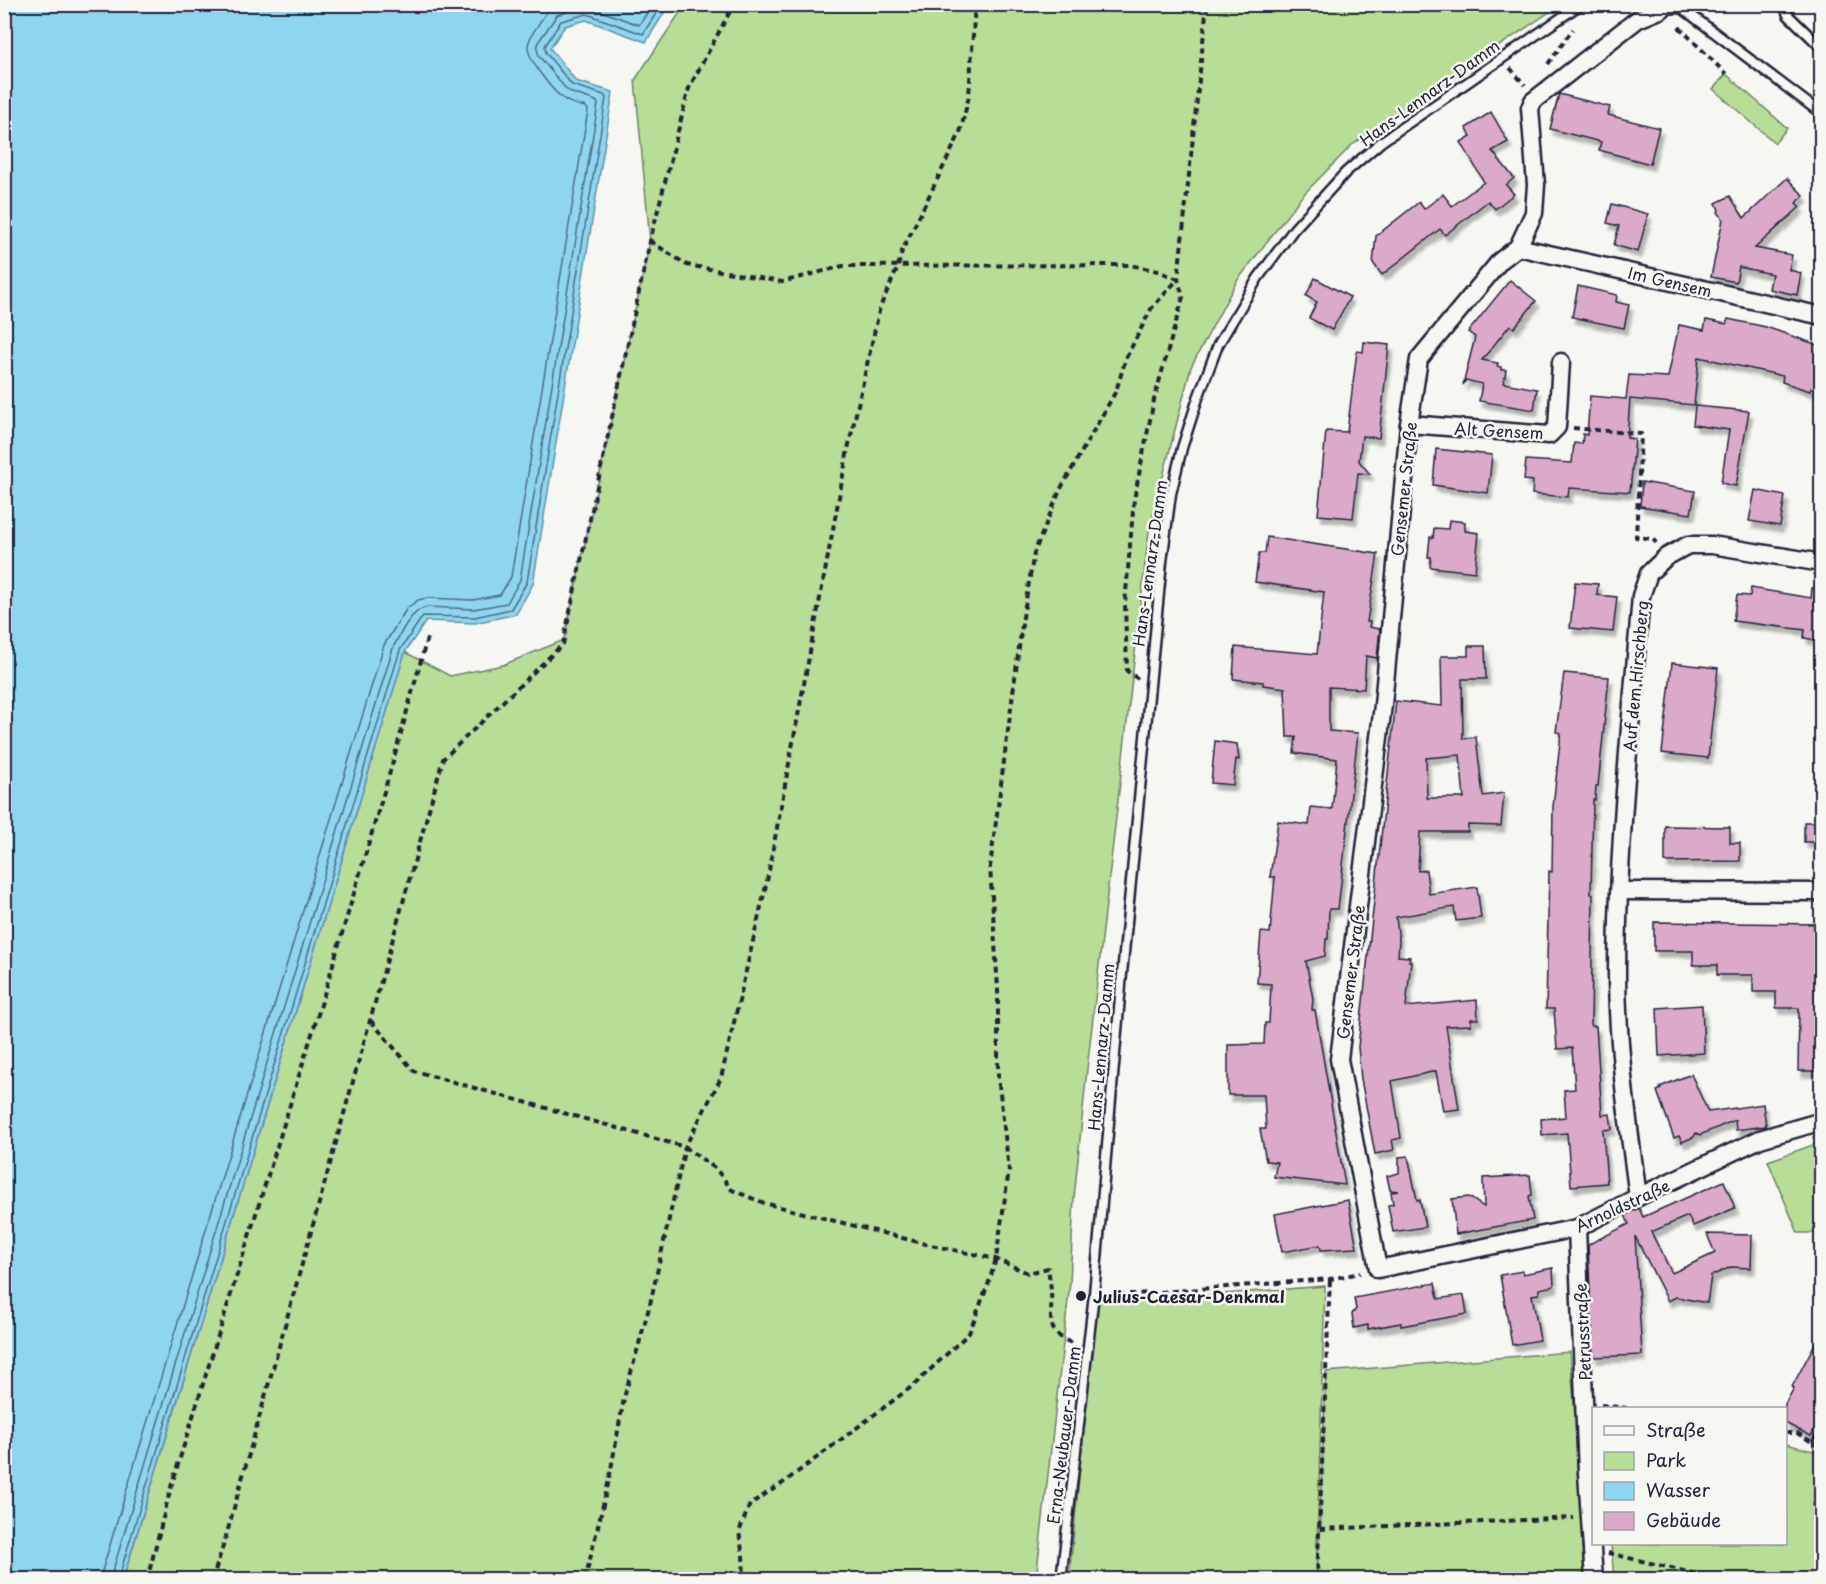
<svg xmlns="http://www.w3.org/2000/svg" width="1826" height="1584" viewBox="0 0 1826 1584" font-family="'Playpen Sans',sans-serif">
<defs>
<filter id="shadow"><feDropShadow dx="3.5" dy="6" stdDeviation="1.5" flood-color="#0004"/></filter>
</defs>
<rect width="100%" height="100%" fill="#f6f6f2"/>
<filter id="ink" filterUnits="userSpaceOnUse"><feTurbulence type="fractalNoise" baseFrequency=".0167" numOctaves="2"/><feDisplacementMap in="SourceGraphic" scale="12" xChannelSelector="R" yChannelSelector="G"/><feConvolveMatrix kernelMatrix="1 2 1 2 8 2 1 2 1" color-interpolation-filters="sRGB"/></filter>
<g filter="url(#ink)">
<g fill="#b8dd97" stroke="#6d8069" stroke-width="1.5">
<path d="M685 5H1560L1352 145 1302 196 1237 281 1191 367 1149 531 1087 1069 1074 1198 1070 1283 1036 1579 123 1580 405 652 450 676 503 665 564 640 650 241 635 80Z"/>
<path d="M1726 74 1787 128 1775 143 1713 89Z"/>
<path d="M1821 1142V1233H1798L1768 1161Z"/>
<path d="M1325 1286 1316 1579 1069 1580 1097 1295 1147 1300Z"/>
<path d="M1570 1352 1588 1579 1317 1580 1326 1372Z"/>
<path d="M1786 1444 1821 1453V1579H1614L1611 1544H1786Z"/>
</g>
<path fill="#8ed6ef" stroke="#638ea7" stroke-width="1.5" d="M5 4 669 5 646 42 586 20 565 26 550 48 576 81 613 92 533 584 516 614 475 623 426 621 405 652 123 1579H5Z"/>
<g fill="none" stroke-linecap="round" stroke-linejoin="round">
<g stroke="#4d6a83" stroke-width="1.5">
<path d="M101 1580 102 1571 384 645 407 608 418 600 427 598 473 600 500 595 511 577 588 110 586 107C579 105 570 104 564 99 553 92 527 59 528 46 529 38 534 31 538 25 544 16 548 9 557 4"/>
<path d="M110 1580 393 648C400 634 411 610 427 607L474 609 507 603 520 580 598 104 596 101 572 93 566 89 539 56 537 49 539 41 557 15 583 7H590L639 25 653 4"/>
<path d="M118 1580 400 650 423 616 475 617 511 609 527 582 606 98 604 95 572 85 546 53 545 46 561 21 587 14 643 34 662 4"/>
</g>
<path stroke="#638ea7" stroke-width="7" d="M1820 4 1822 6"/>
</g>
<g fill="#dbaac9" stroke="#22223b" stroke-width="1.5" fill-rule="evenodd" filter="url(#shadow)">
<path d="M1559 94 1610 107 1608 115 1659 128 1650 164 1599 150 1601 142 1550 129Z"/>
<path d="M1491 112 1508 142 1492 151 1514 178 1506 185 1514 194 1495 209 1488 201 1445 235 1440 229 1382 275 1373 263 1376 236 1419 202 1424 209 1443 194 1452 206 1484 182 1461 142 1471 136 1466 128Z"/>
<path d="M1787 178 1804 196 1796 203 1800 207 1755 248 1792 255 1789 270 1801 273 1797 295 1769 289 1772 274 1739 267 1736 282 1711 277 1723 219 1718 212 1719 210 1716 203 1730 196 1744 218Z"/>
<path d="M1612 204 1648 214 1638 252 1614 245 1619 226 1607 223Z"/>
<path d="M1315 278 1350 297 1332 330 1309 318 1317 302 1306 296Z"/>
<path d="M1510 280 1536 301 1514 328 1510 325 1482 360 1498 363 1497 366 1501 367V370H1506L1504 383 1537 389 1534 410 1479 401 1482 384 1466 380 1463 385 1475 337 1468 332Z"/>
<path d="M1578 286 1617 295 1616 302 1629 305 1624 328 1572 317Z"/>
<path d="M1728 319 1766 327 1821 346V391L1811 388 1810 391 1782 382 1783 376 1699 357 1694 405 1630 399 1627 438 1635 439 1630 492 1569 488 1568 497 1532 494 1533 481 1524 480 1526 460 1572 463 1574 443 1582 444 1583 434 1587 435 1590 396 1626 399 1629 375 1668 377 1679 325 1704 330 1706 320 1726 324Z"/>
<path d="M1364 342 1389 345 1379 438 1362 436 1359 461 1370 474 1358 473 1353 518 1318 515 1326 431 1347 432 1357 351 1363 352Z"/>
<path d="M1695 406 1749 411 1736 486 1721 483 1729 430 1693 425Z"/>
<path d="M1436 449 1492 455 1488 493 1433 485Z"/>
<path d="M1642 482 1695 491 1691 514 1640 506Z"/>
<path d="M1755 490 1785 496 1780 526 1749 521Z"/>
<path d="M1449 520 1465 522V531L1479 533 1475 572 1430 567 1431 557H1428L1430 537 1433 538 1434 528 1448 529Z"/>
<path d="M1267 537 1378 554 1367 622H1370L1369 627 1380 629 1377 658 1366 656 1364 689 1329 687V731L1358 733 1338 909H1329L1328 939H1326L1325 956 1306 961 1313 999 1312 1010H1315L1345 1185 1274 1177 1277 1162 1266 1161 1260 1129H1266L1264 1095H1228V1045L1264 1044 1265 1023H1269L1271 984 1257 983 1261 932 1270 933 1275 877H1270L1278 821 1309 825 1311 807 1332 809 1337 759 1294 753 1296 737H1287L1285 688 1263 685V682L1233 679 1235 647 1317 654 1324 592 1255 582 1259 553H1265Z"/>
<path d="M1575 582 1598 584 1597 595 1617 597 1613 632 1570 628Z"/>
<path d="M1751 588 1811 598 1812 588 1821 589V641L1804 638 1805 630 1733 621 1737 595 1750 596Z"/>
<path d="M1468 646H1485L1486 679H1462L1463 739 1476 737 1483 796 1504 793 1501 826 1468 825V832H1420L1418 871 1426 870 1429 894 1477 887 1481 918 1456 921 1454 907 1396 917 1399 941 1398 956 1410 957 1409 961H1411L1406 1007 1477 1000 1478 1019H1471V1025L1446 1026 1459 1109 1443 1111 1436 1071 1392 1081 1401 1138 1392 1140 1394 1150 1375 1154 1361 1079 1358 1047 1396 701 1442 706 1441 656H1468ZM1460 755 1464 798H1427L1426 758Z"/>
<path d="M1672 663 1718 668 1708 758 1662 753Z"/>
<path d="M1564 673 1609 677 1598 786H1596L1595 800H1593L1591 894H1593L1591 1026H1596L1602 1115 1610 1114 1612 1129 1603 1130 1607 1183 1571 1186 1567 1133 1542 1135 1541 1119 1566 1117 1564 1090 1575 1089 1572 1048 1557 1049 1554 1009H1546L1549 871 1552 872 1553 807 1561 733 1556 732Z"/>
<path d="M1215 741 1237 744 1239 760 1236 759 1233 785 1211 783Z"/>
<rect x="1804" y="822" width="17" height="20"/>
<path d="M1665 826 1730 827V843H1740V861L1665 862Z"/>
<path d="M1654 922 1821 924 1818 1071H1798L1799 1008H1776V992H1753V975H1717V965H1693V951H1654Z"/>
<path d="M1702 1005 1704 1053 1659 1056 1657 1008Z"/>
<path d="M1691 1074 1708 1112 1763 1104 1766 1126 1736 1130 1735 1120 1700 1135 1696 1133 1694 1137 1682 1142 1679 1136 1674 1138 1657 1091 1661 1089 1660 1087Z"/>
<path d="M1408 1156 1417 1200H1420L1425 1227 1393 1232 1388 1205 1393 1204 1391 1192 1399 1191 1390 1190 1387 1176 1399 1173V1157Z"/>
<path d="M1530 1175 1532 1195 1529 1196 1533 1220 1456 1234 1452 1199 1469 1197 1484 1207 1483 1178Z"/>
<path d="M1724 1181 1735 1208 1693 1226 1688 1216 1651 1232 1672 1273 1715 1253 1707 1234 1752 1235 1751 1268 1731 1267 1711 1276 1707 1303 1676 1297 1668 1301 1635 1236 1642 1355 1593 1357 1588 1246 1591 1243 1629 1224 1625 1215 1639 1208 1643 1217Z"/>
<path d="M1348 1200 1357 1248 1321 1250 1320 1245 1282 1252 1275 1214Z"/>
<path d="M1553 1268 1554 1286 1539 1289V1294L1532 1295 1540 1340 1512 1345 1500 1275 1522 1271 1523 1274Z"/>
<path d="M1435 1283 1438 1299 1464 1295 1467 1314 1401 1326V1323L1368 1329V1325L1354 1328 1352 1314 1356 1309 1354 1298Z"/>
<path d="M1821 1332V1416L1811 1436 1785 1423V1404L1794 1388 1792 1387Z"/>
</g>
<g fill="none" stroke-linecap="round" stroke-linejoin="round">
<g stroke="#22223b" stroke-width="13">
<g id="lane">
<path d="M1784 4 1788 15 1822 48"/>
<path d="M1662 9 1682 8 1822 114"/>
<path d="M1061 1580 1094 1294 1122 974 1162 562 1171 494 1182 448 1198 398 1218 345 1258 278 1294 229 1346 172 1381 142 1581 4"/>
</g>
</g>
<g stroke="#22223b" stroke-width="21">
<g id="street">
<path d="M1662 9 1638 19 1533 101 1530 108 1536 185 1534 213 1518 247 1500 261 1419 359 1409 424 1383 705 1339 1059 1378 1269 1577 1228 1638 1197 1760 1139 1822 1121"/>
<path d="M1518 247 1822 316"/>
<path d="M1409 424 1549 435 1557 427 1561 362"/>
<path d="M1620 891 1822 892"/>
<path d="M1638 1197C1628 1122 1617 1046 1617 970 1618 845 1631 720 1641 596L1649 573 1666 557 1688 545H1712L1822 563"/>
<path d="M1577 1228 1587 1473 1594 1580"/>
</g>
</g>
<g stroke="#22223b" stroke-width="4" stroke-dasharray="6 4.5" stroke-linecap="butt">
<path d="M1679 27 1726 74"/>
<path d="M1548 64 1573 29"/>
<path d="M1510 68 1525 85"/>
<path d="M650 241 687 265 782 282 843 266 1130 265 1158 271 1178 279 1151 309 1126 358 1116 391 1060 490 1034 553 1023 617 990 867 998 989V1076L1009 1170 996 1259 989 1282 969 1333 914 1385 783 1483 750 1504 739 1532 743 1556 744 1580"/>
<path d="M1573 428 1641 434 1636 537 1653 539 1656 543"/>
<path d="M1138 679 1127 671 1125 604 1134 499 1154 400 1183 297 1178 279 1207 4"/>
<path d="M371 1021 414 1071 685 1147 716 1169 732 1190 764 1203 926 1244 996 1259 1028 1273 1048 1268C1049 1276 1051 1285 1051 1293 1053 1319 1043 1332 1074 1344"/>
<path d="M1108 1294H1135L1330 1279 1360 1273"/>
<path d="M1601 1405 1627 1408"/>
<path d="M1786 1433H1797L1822 1448"/>
<path d="M1813 1442 1822 1426"/>
<path d="M1320 1529 1574 1518"/>
<path d="M1608 1553 1722 1580"/>
<path d="M147 1580 171 1487 320 1008 394 758 428 635"/>
<path d="M212 1580 225 1540 443 759 563 644 650 241 689 88 734 4"/>
<path d="M585 1580 609 1480 624 1398 650 1304 685 1147 721 1078 767 881 848 449 880 307 898 267 902 251 960 133 969 96 975 4"/>
<path d="M1317 1580 1330 1279"/>
<path d="M1821 1580C1814 1541 1810 1499 1822 1460"/>
</g>
<use href="#lane" stroke="#f6f6f2" stroke-width="8"/>
<use href="#street" stroke="#f6f6f2" stroke-width="16"/>
</g>
</g>
<circle fill="#22223b" stroke="#f6f6f2" stroke-width="2" cx="1081" cy="1296" r="6"/>
<g text-anchor="middle" dominant-baseline="central" stroke-width="5" stroke-linejoin="round" paint-order="stroke">
<g font-size="16" fill="#22223b" stroke="#f6f6f2">
<text transform="translate(1429 92) rotate(-36)">Hans-Lennarz-Damm</text>
<text transform="translate(1670 281) rotate(13)">Im Gensem</text>
<text transform="translate(1499 430) rotate(3)">Alt Gensem</text>
<text transform="translate(1403 489) rotate(-84)">Gensemer Straße</text>
<text transform="translate(1149 563) rotate(-82)">Hans-Lennarz-Damm</text>
<text transform="translate(1635 676) rotate(-85)">Auf dem Hirschberg</text>
<text transform="translate(1350 972) rotate(-83)">Gensemer Straße</text>
<text transform="translate(1100 1047) rotate(-85)">Hans-Lennarz-Damm</text>
<text transform="translate(1622 1205) rotate(-25)">Arnoldstraße</text>
<text transform="translate(1582 1332) rotate(-93)">Petrusstraße</text>
<text transform="translate(1063 1435) rotate(-83)">Erna-Neubauer-Damm</text>
</g>
<g font-size="16" font-weight="bold" fill="#22223b" stroke="#f6f6f2" text-anchor="start">
<text x="1093" y="1296">Julius-Caesar-Denkmal</text>
</g>
</g>
<rect width="1826" height="1584" fill="none" stroke="#f6f6f2" stroke-width="24"/>
<rect x="12" y="12" width="1802" height="1560" fill="none" stroke="#22223b" stroke-width="2" filter="url(#ink)"/>
<rect x="1592" y="1407" width="195" height="138" fill="#f6f6f2" stroke="#a1a1a9" stroke-width="1.5"/>
<rect x="1604" y="1426" width="30" height="9" fill="#f6f6f2" stroke="#a1a1a9" stroke-width="1.5"/>
<text x="1646" y="1437" font-size="18" fill="#22223b">Straße</text>
<rect x="1604" y="1452" width="30" height="18" fill="#b8dd97" stroke="#a1a1a9" stroke-width="1.5"/>
<text x="1646" y="1467" font-size="18" fill="#22223b">Park</text>
<rect x="1604" y="1482" width="30" height="18" fill="#8ed6ef" stroke="#a1a1a9" stroke-width="1.5"/>
<text x="1646" y="1497" font-size="18" fill="#22223b">Wasser</text>
<rect x="1604" y="1512" width="30" height="18" fill="#dbaac9" stroke="#a1a1a9" stroke-width="1.5"/>
<text x="1646" y="1527" font-size="18" fill="#22223b">Gebäude</text>
</svg>
